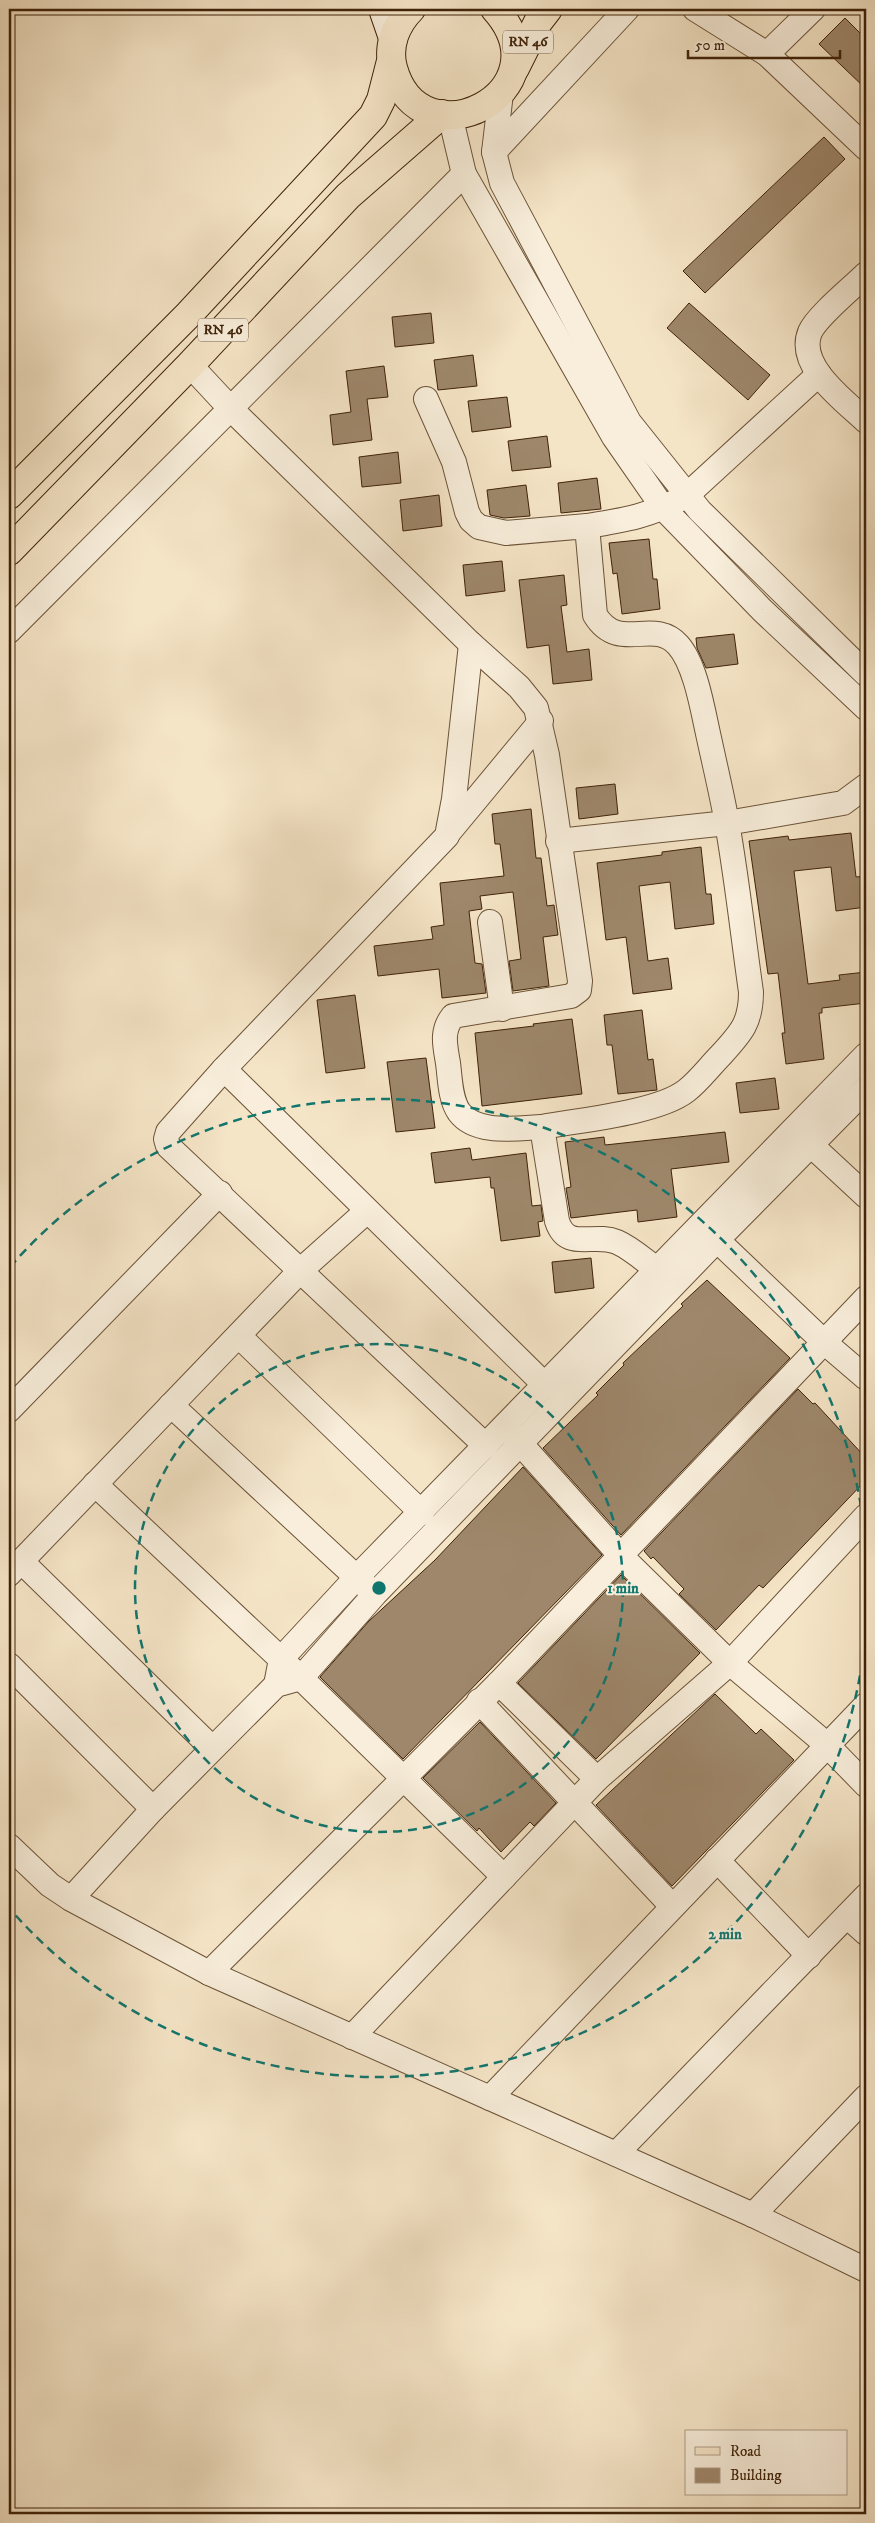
<svg xmlns="http://www.w3.org/2000/svg" width="875" height="2523" viewBox="0 0 875 2523" font-family="'IM FELL DW Pica',serif">
<rect width="100%" height="100%" fill="#f5e5c7"/>
<filter id="stains"><feTurbulence type="fractalNoise" baseFrequency=".004" numOctaves="4"/><feColorMatrix values="0 0 0 0 .2 0 0 0 0 .09 0 0 0 0 .02 0 0 0 .5 -.17"/></filter>
<radialGradient id="worn" r=".72"><stop offset=".6" stop-color="#630" stop-opacity="0"/><stop offset="1" stop-color="#630" stop-opacity=".3"/></radialGradient>
<g fill="#9e876b" stroke="#3f2208">
<path d="M845 18 866 39V89L819 44Z"/>
<path d="M824 137 845 159 705 293 683 271Z"/>
<path d="M689 303 770 375 748 400 667 328Z"/>
<path d="M431 313 434 343 395 347 392 317Z"/>
<path d="M473 355 477 386 438 390 434 360Z"/>
<path d="M384 366 388 397 367 399 372 440 333 445 330 415 351 412 346 371Z"/>
<path d="M507 397 511 427 472 432 468 401Z"/>
<path d="M547 436 551 467 512 471 508 441Z"/>
<path d="M398 452 401 483 362 487 359 457Z"/>
<path d="M597 478 601 509 561 513 558 483Z"/>
<path d="M526 485 530 516 504 518 490 515 487 490Z"/>
<path d="M439 495 442 526 403 531 400 500Z"/>
<path d="M649 539 653 579H657L660 609 622 614 617 573 613 574 609 543Z"/>
<path d="M502 561 505 591 466 596 463 565Z"/>
<path d="M564 575 567 605 561 606 567 652 589 649 592 680 553 684 549 645 527 648 519 580Z"/>
<path d="M734 634 738 664 706 668 697 648 696 638Z"/>
<path d="M615 784 618 814 579 819 576 788Z"/>
<path d="M531 809 536 858H541L547 906 554 905 558 935 543 937 549 986 513 991 509 961 521 959 513 892 480 896 482 909 469 911 475 963 482 964 486 993 442 998 439 969 378 976 374 946 433 939 431 927 444 925 440 883 504 876 500 844H495L492 814Z"/>
<path d="M851 833 856 877 866 876V907L836 911 831 867 794 871 808 984 840 980 839 975 866 972V1003L822 1008V1013H819L824 1059 786 1064 782 1033H785L778 973 768 974 749 841 788 836 789 840Z"/>
<path d="M701 847 706 894H711L714 924 675 929 670 882 639 886 648 961 668 958 672 989 633 994 626 937 606 940 597 863 662 855V852Z"/>
<path d="M355 995 365 1068 326 1073 317 1000Z"/>
<path d="M642 1010 648 1060 653 1059 657 1090 618 1094 612 1045H607L604 1015Z"/>
<path d="M572 1019 582 1094 482 1106 475 1033 534 1026 533 1024Z"/>
<path d="M426 1058 435 1128 396 1132 387 1062Z"/>
<path d="M775 1078 779 1109 740 1113 736 1083Z"/>
<path d="M725 1132 729 1162 671 1169 677 1217 638 1222 637 1210 571 1218 566 1188 571 1187 565 1142 604 1137 605 1145Z"/>
<path d="M470 1148 472 1160 526 1153 532 1206 541 1205 543 1221 538 1222 540 1236 501 1241 494 1188H491L490 1177 435 1183 431 1153Z"/>
<path d="M591 1258 594 1288 555 1293 552 1262Z"/>
<path d="M707 1280 790 1358 621 1535 543 1448 598 1395 596 1393 624 1365 623 1363 683 1306 681 1304Z"/>
<path d="M798 1389 813 1404 815 1403 866 1458V1480L763 1588 759 1585 716 1630 679 1594 684 1589 653 1557 651 1559 644 1551Z"/>
<path d="M523 1467 602 1555 403 1759 320 1677 369 1621 435 1560Z"/>
<path d="M621 1575 700 1653 596 1759 518 1683Z"/>
<path d="M715 1694 756 1734 761 1729 794 1760 672 1886 596 1805Z"/>
<path d="M480 1722 556 1803 534 1826 530 1822 501 1852 479 1828 477 1831 423 1778Z"/>
</g>
<g fill="none" stroke-linecap="round" stroke-linejoin="round">
<g stroke="#6c5338" stroke-width="26">
<g id="street">
<path d="M695 9 767 54 866 148"/>
<path d="M767 54 813 9"/>
<path d="M501 93 494 152 502 183 629 422 700 511 866 674"/>
<path d="M450 115 464 174 614 437 664 509 762 610 866 708"/>
<path d="M494 152 627 9"/>
<path d="M866 274C852 288 817 316 810 332 796 366 845 401 866 421"/>
<path d="M190 365 230 408 471 644 519 687 536 708 547 755 580 981 579 990 571 996 453 1016C441 1031 445 1045 448 1063 450 1078 450 1099 459 1112 476 1135 517 1128 542 1127L557 1221C567 1252 593 1232 617 1242 631 1248 644 1260 656 1269"/>
<path d="M426 399 454 462 467 512 471 520 479 527 506 533 587 526 595 615C619 654 653 617 678 645 696 665 703 712 709 738 715 766 722 795 727 823 737 879 743 936 751 992 751 1023 741 1033 721 1055 710 1066 699 1081 686 1091 657 1113 580 1120 542 1127"/>
<path d="M587 526C626 520 650 516 686 496L819 374"/>
<path d="M9 631 464 174"/>
<path d="M471 644 454 799 447 836 224 1069 168 1132 166 1139 168 1146 486 1446"/>
<path d="M449 832 541 721"/>
<path d="M558 841 727 823 843 803 866 786"/>
<path d="M490 922 502 1009"/>
<path d="M224 1069 545 1385"/>
<path d="M811 1145 866 1196"/>
<path d="M717 1240 824 1342 866 1378"/>
<path d="M239 1336 422 1513"/>
<path d="M171 1405 368 1588"/>
<path d="M9 1410 220 1193"/>
<path d="M511 1433 621 1556 730 1663 826 1744 866 1785"/>
<path d="M95 1484 301 1678 504 1877"/>
<path d="M21 1561 212 1748"/>
<path d="M9 1574 301 1270 367 1211"/>
<path d="M9 1665 153 1809"/>
<path d="M499 1683 597 1779"/>
<path d="M276 1685 281 1659 356 1578 866 1055"/>
<path d="M479 1701 672 1906"/>
<path d="M9 1846 50 1885 71 1899 209 1973 753 2215 866 2270"/>
<path d="M717 1860 809 1956"/>
<path d="M71 1899 153 1809 276 1685 301 1678 375 1594 717 1240 866 1089"/>
<path d="M847 1916 866 1933"/>
<path d="M209 1973 499 1683 866 1298"/>
<path d="M352 2037 597 1779 730 1663 866 1516"/>
<path d="M490 2098 866 1705"/>
<path d="M616 2154 866 1896"/>
<path d="M753 2215 866 2097"/>
</g>
</g>
<g stroke="#3f2208" stroke-width="30">
<path id="secondary" d="M383 9 393 38"/>
</g>
<g stroke="#3f2208" stroke-width="30">
<g id="primary">
<path d="M411 9C396 24 387 46 393 68 420 167 569 92 495 9"/>
<path d="M515 68 538 22 548 9"/>
<path d="M9 495 189 314 373 116 381 100 391 61"/>
<path d="M9 551 190 365 348 196 442 114"/>
</g>
</g>
<use href="#street" stroke="#f8eedb" stroke-width="24"/>
<use href="#secondary" stroke="#f8eedb" stroke-width="28"/>
<use href="#primary" stroke="#f5e5c7" stroke-width="28"/>
</g>
<g fill="none" stroke="#0f766e" stroke-width="2.5" stroke-dasharray="9 6">
<circle cx="379" cy="1588" r="244"/>
<path d="M866 1631A489 489 0 0 1 10 1909M10 1267A489 489 0 0 1 866 1545"/>
</g>
<g text-anchor="middle" dominant-baseline="central" stroke-width="4" stroke-linejoin="round" paint-order="stroke">
<g fill="#f8eedb" stroke="#765f47" stroke-width="1">
<rect x="503" y="30.5" width="50" height="23" rx="4"/>
<rect x="198" y="318.5" width="50" height="23" rx="4"/>
</g>
<g font-size="14" font-weight="bold" fill="#3f2208">
<text x="528" y="42">RN 46</text>
<text x="223" y="330">RN 46</text>
</g>
</g>
<circle cx="379" cy="1588" r="8" fill="#0f766e" stroke="#f8eedb" stroke-width="2.5"/>
<g font-size="15" text-anchor="middle" font-weight="bold" fill="#0f766e" stroke="#f8eedb" stroke-width="4" stroke-linejoin="round" paint-order="stroke">
<text x="623" y="1593">1 min</text>
<text x="725" y="1939">2 min</text>
</g>
<rect width="875" height="2523" fill="none" stroke="#f5e5c7" stroke-width="30"/>
<rect x="10" y="10" width="855" height="2503" fill="none" stroke="#3f2208" stroke-width="2.5"/>
<rect x="15" y="15" width="845" height="2493" fill="none" stroke="#3f2208"/>
<rect x="685" y="2430" width="162" height="65" fill="#f8eedb" stroke="#ae9c87"/>
<rect x="695" y="2447" width="25" height="8" fill="#f5e5c7" stroke="#ae9c87"/>
<text x="730" y="2456" font-size="15" fill="#3f2208">Road</text>
<rect x="695" y="2468" width="25" height="15" fill="#9e876b" stroke="#ae9c87"/>
<text x="730" y="2480" font-size="15" fill="#3f2208">Building</text>
<path d="M688 50v8h152v-8" fill="none" stroke="#3f2208" stroke-width="2.5"/>
<text x="695" y="50" font-size="15" fill="#3f2208" stroke="#f8eedb" stroke-width="4" paint-order="stroke">50 m</text>
<rect width="100%" height="100%" filter="url(#stains)"/>
<rect width="100%" height="100%" fill="url(#worn)"/>
</svg>
